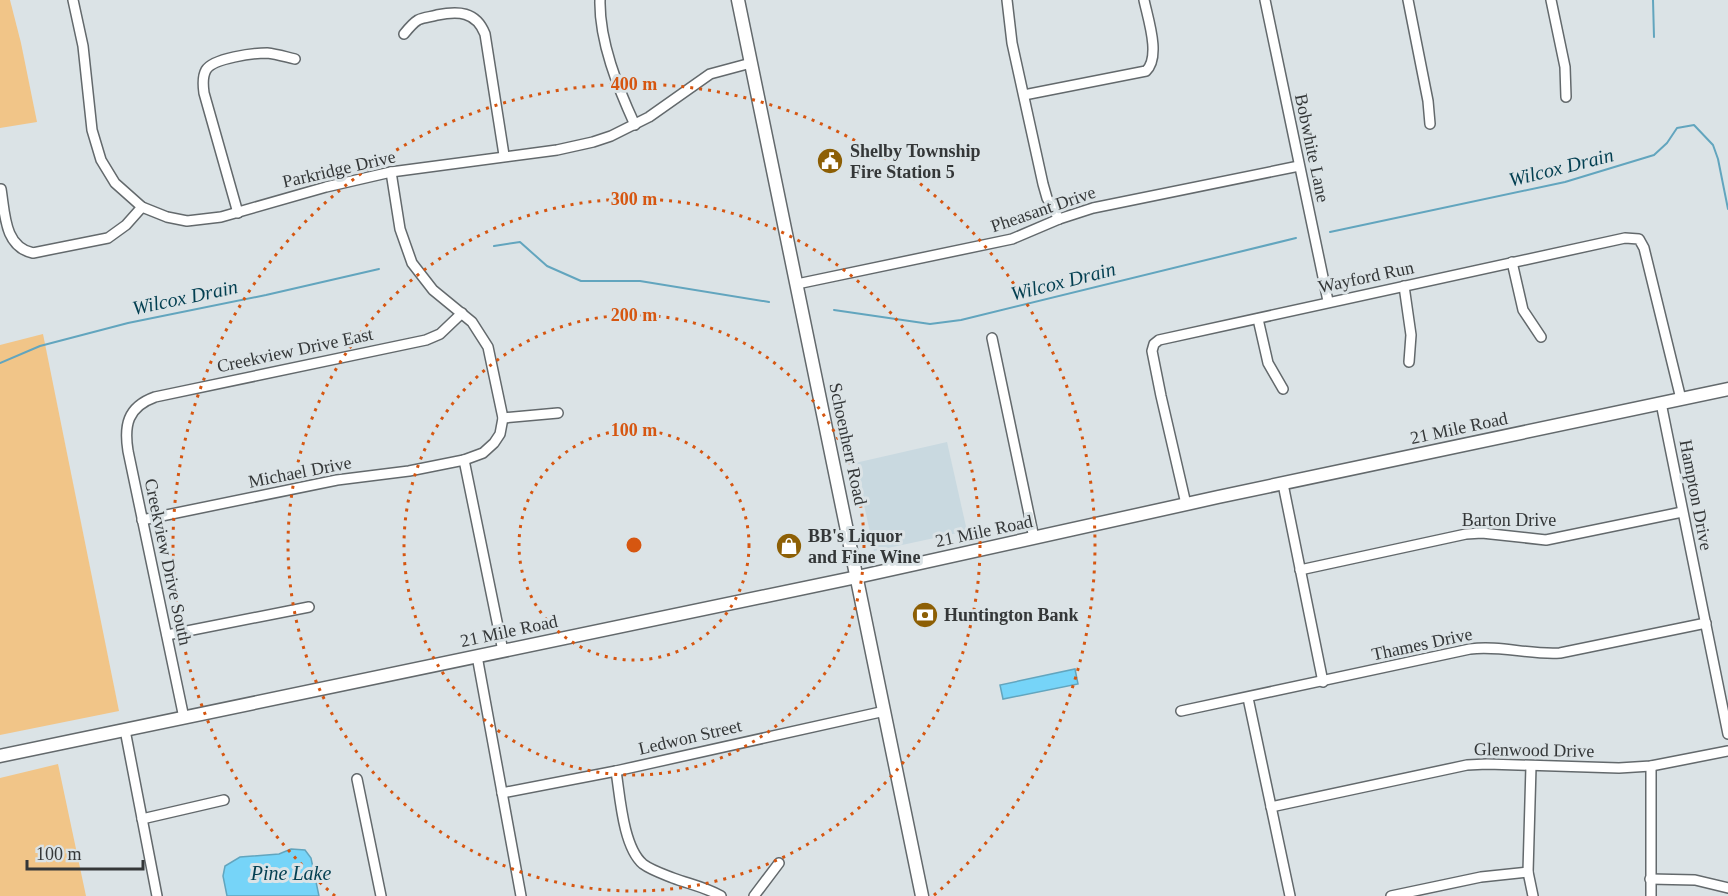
<svg xmlns="http://www.w3.org/2000/svg" width="1728" height="896" viewBox="0 0 1728 896" font-family="Georgia,serif">
<rect width="100%" height="100%" fill="#dbe3e6"/>
<path fill="#c9d9e0" d="M947 442 967 531 874 551 855 463Z"/>
<g fill="#f1c588">
<path d="M0 0H10L21 43 37 122 0 128Z"/>
<path d="M43 334 119 711 0 735V345Z"/>
<path d="M58 764 86 896H0V778Z"/>
</g>
<g fill="#76d4f8" stroke="#62a5be" stroke-width="1.5">
<path d="M1075 669 1078 684 1003 699 1000 685Z"/>
<path d="M291 849 305 850 311 858 319 896H227L223 876 225 866 240 857 279 854Z"/>
</g>
<g fill="none" stroke-linecap="round" stroke-linejoin="round">
<g stroke="#62a5be" stroke-width="2">
<path d="M1653 0 1654 37"/>
<path d="M1330 232 1565 182 1654 155 1667 143 1677 128 1694 125 1713 145 1718 159 1728 209"/>
<path d="M494 246 520 242 547 266 581 281H640L769 302"/>
<path d="M834 310 930 324 961 320 1296 238"/>
<path d="M0 363 40 346 128 323 266 295 379 269"/>
</g>
<g stroke="#63696c" stroke-width="12">
<g id="minor">
<path d="M73 0 83 46 92 130 101 160 115 183 142 207 167 217 187 221 221 217 326 187 391 172 557 150 593 142 611 136 649 117 710 74 751 63"/>
<path d="M600 0C599 41 618 88 635 125"/>
<path d="M1007 0 1012 43 1043 184 1047 198 1059 219"/>
<path d="M1265 0 1328 301"/>
<path d="M1408 0 1428 101 1430 124"/>
<path d="M1551 0 1565 67 1566 97"/>
<path d="M404 34C408 29 413 23 418 20 424 17 431 17 437 15 458 11 476 11 485 34L504 155"/>
<path d="M1024 95 1146 71C1161 57 1148 19 1144 0"/>
<path d="M1 189C5 213 4 247 33 253L108 238 126 225 142 207"/>
<path d="M238 213 204 93C203 86 202 77 206 70 213 58 254 53 267 53 277 54 286 57 295 59"/>
<path d="M1512 262 1523 310 1541 337"/>
<path d="M797 284 1012 239 1059 219 1093 208 1299 166"/>
<path d="M1404 286 1411 335 1409 362"/>
<path d="M1258 319 1268 363 1283 389"/>
<path d="M992 338 1034 538"/>
<path d="M1661 403 1728 734"/>
<path d="M503 418 558 413"/>
<path d="M464 460 503 651"/>
<path d="M1283 484 1323 682"/>
<path d="M1186 504 1161 396 1152 351 1154 344 1159 340 1625 238 1639 239 1644 248 1681 399"/>
<path d="M142 520 337 480 409 471 464 460 483 453 494 443 500 434 503 418 488 347 472 322 433 290 412 263 400 229 391 172"/>
<path d="M1300 570 1466 534 1482 533 1546 540 1682 512"/>
<path d="M167 635 309 607"/>
<path d="M477 656 521 896"/>
<path d="M1248 698 1290 896"/>
<path d="M1181 711 1470 649C1500 645 1529 655 1560 653L1706 623"/>
<path d="M184 718 128 451C124 426 127 407 155 397L426 340 440 334 462 313"/>
<path d="M125 730 157 896"/>
<path d="M1531 766 1528 872 1533 896"/>
<path d="M1651 766V896"/>
<path d="M616 771C620 796 623 847 643 864 651 870 663 874 673 878 689 884 705 887 721 896"/>
<path d="M357 779 381 896"/>
<path d="M502 793 616 771 885 711"/>
<path d="M1271 807 1467 765 1487 764 1619 768 1651 766 1728 751"/>
<path d="M142 819 224 800"/>
<path d="M1650 879 1695 880 1728 888"/>
<path d="M754 896 779 863"/>
<path d="M1391 896 1481 877 1528 872"/>
</g>
</g>
<g stroke="#63696c" stroke-width="15">
<g id="tertiary">
<path d="M738 0 922 896"/>
<path d="M0 756 857 577 1218 497 1728 389"/>
</g>
</g>
<use href="#minor" stroke="#fff" stroke-width="9"/>
<use href="#tertiary" stroke="#fff" stroke-width="12"/>
</g>
<g fill="none" stroke="#d65610" stroke-width="3" stroke-dasharray="3 6">
<circle cx="634" cy="545" r="115"/>
<circle cx="634" cy="545" r="230"/>
<circle cx="634" cy="545" r="346"/>
<path d="M335 896A461 461 0 1 1 933 896"/>
</g>
<defs>
<g id="civic-disc" transform="scale(1.35)"><circle r="9.5" fill="#8d5f05" stroke="#dbe3e6"/><path d="M-.6-6.5H3V-4.5H.6V-3L4-1V1h2V6H-6V1h2V-1L-.6-3ZM-1.2 2.5V6h2.4V2.5Z" fill="#fff"/></g>
<g id="shop-disc" transform="scale(1.35)"><circle r="9.5" fill="#8d5f05" stroke="#dbe3e6"/><path d="M-5-2.5h2.3a2.7 3.5 0 0 1 5.4 0H5L5.5 6h-11ZM-1.5-2.5h3a1.5 2.3 0 0 0-3 0Z" fill="#fff"/></g>
<g id="bank-disc" transform="scale(1.35)"><circle r="9.5" fill="#8d5f05" stroke="#dbe3e6"/><path d="M-6-4H6V4H-6ZM0-2.3a2.3 2.3 0 1 0 0 4.6a2.3 2.3 0 1 0 0-4.6Z" fill="#fff"/></g>
</defs>
<g fill-rule="evenodd">
<use href="#civic-disc" x="830" y="161"/>
<use href="#shop-disc" x="789" y="546"/>
<use href="#bank-disc" x="925" y="615"/>
</g>
<g text-anchor="middle" dominant-baseline="central" stroke-width="6" stroke-linejoin="round" paint-order="stroke">
<g font-size="18" fill="#343738" stroke="#dbe3e6">
<text transform="translate(1312 148) rotate(78)">Bobwhite Lane</text>
<text transform="translate(339 169) rotate(-13)">Parkridge Drive</text>
<text transform="translate(1043 209) rotate(-19)">Pheasant Drive</text>
<text transform="translate(1366 277) rotate(-12)">Wayford Run</text>
<text transform="translate(295 350) rotate(-12)">Creekview Drive East</text>
<text transform="translate(1459 428) rotate(-12)">21 Mile Road</text>
<text transform="translate(848 444) rotate(78)">Schoenherr Road</text>
<text transform="translate(300 472) rotate(-11)">Michael Drive</text>
<text transform="translate(1696 495) rotate(79)">Hampton Drive</text>
<text x="1509" y="520">Barton Drive</text>
<text transform="translate(984 531) rotate(-12)">21 Mile Road</text>
<text transform="translate(168 562) rotate(78)">Creekview Drive South</text>
<text transform="translate(509 631) rotate(-12)">21 Mile Road</text>
<text transform="translate(1422 644) rotate(-12)">Thames Drive</text>
<text transform="translate(690 737) rotate(-13)">Ledwon Street</text>
<text transform="translate(1534 750) rotate(1)">Glenwood Drive</text>
</g>
<g font-size="18" font-weight="bold" fill="#343738" stroke="#dbe3e6" text-anchor="start">
<text x="850" y="151">Shelby Township<tspan x="850" dy="21">Fire Station 5</tspan></text>
<text x="808" y="536">BB's Liquor<tspan x="808" dy="21">and Fine Wine</tspan></text>
<text x="944" y="615">Huntington Bank</text>
</g>
<g font-size="20" font-style="italic" fill="#033f51" stroke="#dbe3e6">
<text transform="translate(1561 167) rotate(-14)">Wilcox Drain</text>
<text transform="translate(1063 281) rotate(-14)">Wilcox Drain</text>
<text transform="translate(185 297) rotate(-12)">Wilcox Drain</text>
<text x="291" y="873">Pine Lake</text>
</g>
</g>
<circle cx="634" cy="545" r="9" fill="#d65610" stroke="#dbe3e6" stroke-width="3"/>
<g font-size="18" text-anchor="middle" font-weight="bold" fill="#d65610" stroke="#dbe3e6" stroke-width="6" stroke-linejoin="round" paint-order="stroke">
<text x="634" y="90">400 m</text>
<text x="634" y="205">300 m</text>
<text x="634" y="321">200 m</text>
<text x="634" y="436">100 m</text>
</g>
<path d="M27 860v9h116v-9" fill="none" stroke="#343738" stroke-width="3"/>
<text x="36" y="860" font-size="18" fill="#343738" stroke="#dbe3e6" stroke-width="4.5" paint-order="stroke">100 m</text>
</svg>
